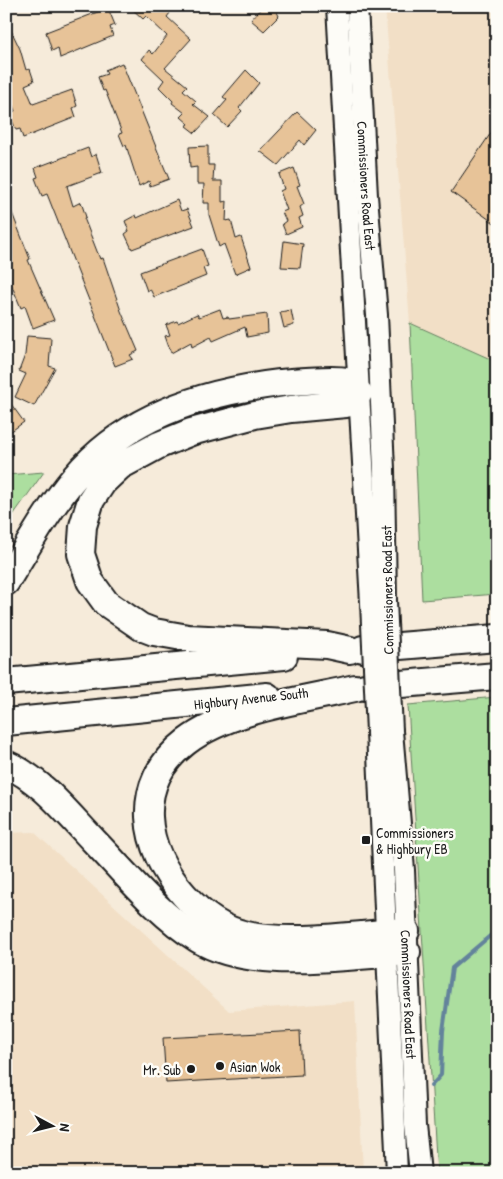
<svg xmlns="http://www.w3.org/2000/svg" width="503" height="1179" viewBox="0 0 503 1179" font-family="'Patrick Hand',sans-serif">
<rect width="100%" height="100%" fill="#f6ebda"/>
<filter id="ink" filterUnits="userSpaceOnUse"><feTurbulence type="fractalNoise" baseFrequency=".02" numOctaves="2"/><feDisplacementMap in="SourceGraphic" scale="10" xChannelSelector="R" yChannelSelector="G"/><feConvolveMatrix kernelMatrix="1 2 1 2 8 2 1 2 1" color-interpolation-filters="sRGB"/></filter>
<g filter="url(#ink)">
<g fill="#f2dfc6">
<path d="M385 6H497V362L410 323Z"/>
<path d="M34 832 229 1011 355 1001 363 1173H6V833Z"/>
</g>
<g fill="#acde9f" stroke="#647d5e">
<path d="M410 323 497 362V594L422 600Z"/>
<path d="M44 472 6 525V526V475Z"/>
<path d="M497 697V1173H437L408 705Z"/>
</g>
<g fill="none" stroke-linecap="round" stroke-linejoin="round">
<path stroke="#63839b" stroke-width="4" d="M431 1086 441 1075 443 1031 452 968 497 930"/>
</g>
<g fill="#e7c398" stroke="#1c1c1c">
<path d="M129 6H162L170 13 167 17 191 39 165 68 187 86 183 90 196 101 193 104 210 117 195 133 186 126 189 124 181 117 185 113 172 103 173 101 159 87 164 80 142 59 149 50 153 54 167 36 146 16 143 19Z"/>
<path d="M263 6H282L277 12 279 16 264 31 251 20Z"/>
<path d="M108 8 115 25 110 27 113 36 60 58 58 48 52 51 46 32Z"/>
<path d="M6 20 20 49 26 70 30 69 34 81 25 85 33 104 72 90 77 106 73 108 76 117 23 138 20 129 16 130 9 113 15 111 6 88Z"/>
<path d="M122 63 169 179 150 186 149 181 139 186 126 145 124 146 119 134 122 133 105 90 103 91 98 77 107 74 105 70Z"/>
<path d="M246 70 259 83 239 108 242 111 227 127 214 115 227 100 223 97Z"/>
<path d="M297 112 316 130 304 145 300 140 278 165 260 151Z"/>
<path d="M497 124V225L451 192Z"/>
<path d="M208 146V165H214L213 181H222V202L227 201 226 221 231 220 236 239 241 237 251 267 235 274 224 244 219 247 209 215V203H203L204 184H197V167L190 168 189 147Z"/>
<path d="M88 148 91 157 96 154 102 173 67 186 73 206 81 202 86 217 84 218 100 259 103 258 121 311 138 351 130 355 133 359 115 366 47 194 42 196 35 178 38 177 35 168Z"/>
<path d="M294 168 300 185 297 186 304 204 300 207 303 216 299 218 302 227 286 234 282 224 286 221 282 212 287 210 280 191 284 189 279 174Z"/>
<path d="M7 200 30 259 28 260 54 320 33 328 25 306 21 308 7 274 10 272 6 264Z"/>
<path d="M177 200 181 211 187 209 194 226 132 249 125 234 129 231 125 221 136 215 137 218Z"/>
<path d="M284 241 303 244 300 268 281 267Z"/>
<path d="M202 249 208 266 203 268 206 276 154 297 150 289 147 291 140 272Z"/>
<path d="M220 309 223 318 228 317 229 319 267 314 268 333 247 337 245 327 213 341 211 337 192 347 191 342 171 353 165 336 170 335 166 325 177 321 178 323 197 314 199 317Z"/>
<path d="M291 310 294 325 284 328 280 312Z"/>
<path d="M27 336 51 338 49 366 55 368 34 406 15 397 26 374 19 371 25 355Z"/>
<path d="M6 397 24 422 10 432 6 426Z"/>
<path d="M300 1031 302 1075 166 1083 163 1038Z"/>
</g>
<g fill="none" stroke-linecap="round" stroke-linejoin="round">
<g stroke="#1c1c1c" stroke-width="24">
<g id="secondary">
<path d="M337 6 371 603"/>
<path id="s1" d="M357 6 367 196 377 315 384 469 386 601"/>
<path id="s2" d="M392 731 404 870 415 1125 420 1173"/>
<path d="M377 732 397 1173"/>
</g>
</g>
<g stroke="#1c1c1c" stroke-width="30">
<g id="highway">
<path d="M6 582C28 546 48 509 75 477 126 416 204 392 280 383 292 382 335 378 345 381 351 384 355 389 359 393L346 404 291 409 255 415 191 432 159 445 120 466 103 482 91 500 83 526 81 554 90 581 106 603 141 627 154 632 188 638 327 645 350 650"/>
<path d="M363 649 497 638"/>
<path d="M6 682 284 656"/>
<path d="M365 687 497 676"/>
<path d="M355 688C303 700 229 709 186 742 131 784 143 849 184 895 201 914 222 930 247 935 290 945 360 934 406 931"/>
<path d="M6 722 267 696"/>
<path d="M6 764C42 780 67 813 94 841 127 875 158 914 198 939 251 972 346 956 407 952"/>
</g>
</g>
<use href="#secondary" stroke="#fdfcf7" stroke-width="20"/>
<use href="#highway" stroke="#fdfcf7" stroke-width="26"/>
<g stroke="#1c1c1c" stroke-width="24" stroke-linecap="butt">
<g id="secondary-bridge">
<path d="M386 601 392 731"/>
<path d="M371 603 377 732"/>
</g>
</g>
<use href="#secondary-bridge" stroke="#fdfcf7" stroke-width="20"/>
</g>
</g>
<g fill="#1c1c1c" stroke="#fdfcf7" stroke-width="2">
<rect x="361" y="835" width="10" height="10" rx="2.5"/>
<circle cx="220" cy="1066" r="5"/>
<circle cx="191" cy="1069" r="5"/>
</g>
<g text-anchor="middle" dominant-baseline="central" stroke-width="5" stroke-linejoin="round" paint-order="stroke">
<g font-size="14" fill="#1c1c1c" stroke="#fdfcf7">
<text stroke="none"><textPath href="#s1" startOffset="180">Commissioners Road East</textPath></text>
<text transform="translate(387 590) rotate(-91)">Commissioners Road East</text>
<text transform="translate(251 698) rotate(-6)">Highbury Avenue South</text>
<text stroke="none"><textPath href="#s2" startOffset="264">Commissioners Road East</textPath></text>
</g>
<g font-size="14" fill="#1c1c1c" stroke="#fdfcf7" text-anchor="start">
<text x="376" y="832">Commissioners<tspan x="376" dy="16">&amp; Highbury EB</tspan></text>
<text x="230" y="1066">Asian Wok</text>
<text x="181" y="1069" text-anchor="end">Mr. Sub</text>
</g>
</g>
<rect width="503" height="1179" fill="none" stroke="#fdfcf7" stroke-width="25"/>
<rect x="12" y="12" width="478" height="1154" fill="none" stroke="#1c1c1c" stroke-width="2" filter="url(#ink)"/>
<g transform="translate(52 1126) rotate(97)" stroke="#fdfcf7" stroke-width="4" paint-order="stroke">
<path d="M0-4L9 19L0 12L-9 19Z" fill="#1c1c1c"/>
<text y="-8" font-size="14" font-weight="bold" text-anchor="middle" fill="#1c1c1c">N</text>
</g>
</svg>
